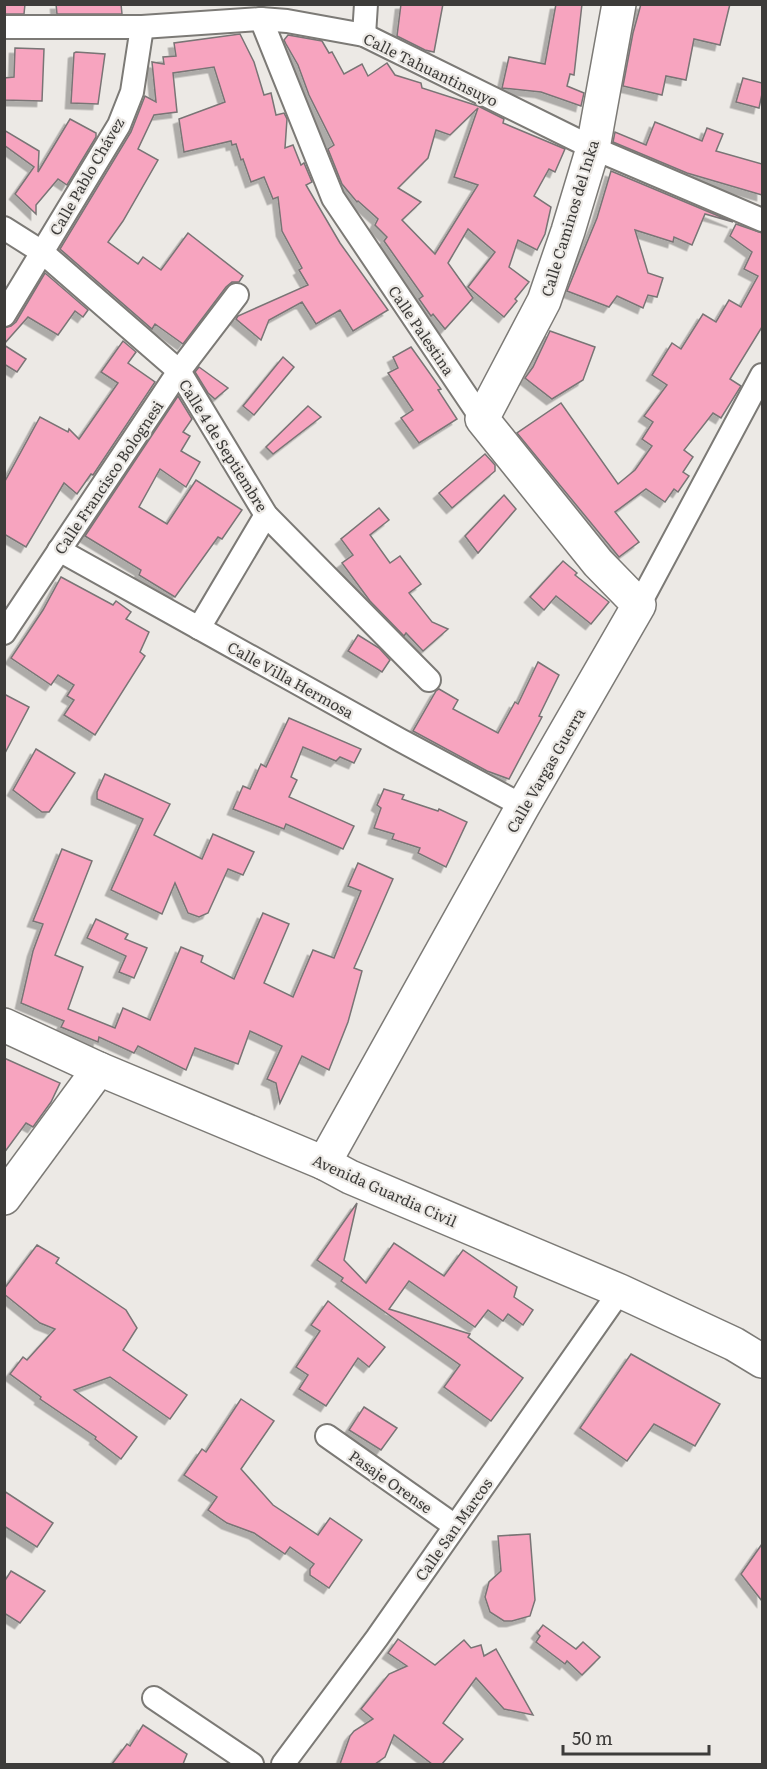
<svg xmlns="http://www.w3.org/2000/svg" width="767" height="1769" viewBox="0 0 767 1769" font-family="Literata,serif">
<defs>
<filter id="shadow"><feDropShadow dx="-5.5" dy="5.5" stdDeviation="0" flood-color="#0004"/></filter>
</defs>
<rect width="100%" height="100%" fill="#ece9e5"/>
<g fill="#f7a4bf" stroke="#797475" stroke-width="1.5" fill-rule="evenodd" filter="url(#shadow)">
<path d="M4 4H25L24 14H4Z"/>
<path d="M56 4H121L122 14H57Z"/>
<path d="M401 4H443L434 52 425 50 397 36Z"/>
<path d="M556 4H582L574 75 570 74 567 86 584 93 581 106 541 92 502 88 509 57 545 64Z"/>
<path d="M641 4H730L720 45 694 39 686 80 666 76 662 95 623 86 633 33Z"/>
<path d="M240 34 254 62 264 95 271 93 276 115 284 113 287 119 285 148 293 145 301 165 304 163 312 182 306 185 340 243 388 310 353 331 340 310 316 324 302 302 269 320 261 340 236 319 238 316 308 285 299 270 302 268 282 231 278 197 273 199 264 177 251 182 243 159 241 160 236 144 232 145 231 141 184 152 179 119 225 102 214 67 173 73 177 112 154 115 138 149 158 160 123 221 108 242 138 264 143 257 161 270 188 233 243 276 239 282H232L226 287 183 344 155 324 152 329 60 249 131 132 145 96 156 102 152 62 164 64 163 57 176 56 174 43Z"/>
<path d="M288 35 322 41 329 53 332 52 344 74 362 64 368 76 387 63 395 75 421 83 422 88 478 106 504 119 503 123 565 149 555 172 549 169 534 196 551 207 545 234 537 250 518 240 509 267 529 282 515 299 517 301 504 317 468 287 495 252 468 229 448 263 473 298 445 329 433 314 431 316 419 299 423 296 384 241 387 237 375 225 378 219 358 201 357 202 342 184 328 149 334 145 309 95 298 65 286 44 284 40ZM478 108 454 177 478 185 435 254 402 220 421 202 398 188 428 158 436 130 450 135Z"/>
<path d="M15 48 44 49 42 101 4 100V78L14 77Z"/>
<path d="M76 52 105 54 98 104 71 103 74 53Z"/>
<path d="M743 78 762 83V94L759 108 736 102Z"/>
<path d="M70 119 96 133V137L67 185 58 179 36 205V214L15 194 34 167 4 145V130L39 151 38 172Z"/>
<path d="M655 122 702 141 707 128 723 134 716 151 762 164V195L687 173 613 142 615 132 646 145Z"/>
<path d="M611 171 733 222 705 214 692 245 674 237 673 242 635 230 648 273 663 278 657 297 648 295 643 308 617 296 609 307 567 291 597 218Z"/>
<path d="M736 224 762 233V327L730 379 741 386 721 418 713 413 684 450 693 457 683 472 689 476 678 492 674 489 665 502 646 489 615 512 639 542 619 557 517 433 561 403 618 484 635 470 652 446 642 439 653 422 644 416 667 385 652 375 672 343 681 349 703 314 716 322 729 300 741 307 758 276 744 269 752 252 730 236Z"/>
<path d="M45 273 88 310 83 317 75 311 58 335 28 317 4 344V328L11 326 16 322Z"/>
<path d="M550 331 595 347 583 380 552 399 525 378 533 367Z"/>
<path d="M123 341 136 352 128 363 155 382 93 475 91 474 77 494 64 483 26 547 4 534V483L40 417 68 432 69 429 79 439 118 383 101 372Z"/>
<path d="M4 345 26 359 17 372 4 364Z"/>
<path d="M411 347 441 389 438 390 457 419 419 443 401 418 413 410 388 373 398 368 393 357Z"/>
<path d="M283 357 294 367 254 415 243 406Z"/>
<path d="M199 367 228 388 215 399 208 393 195 372Z"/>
<path d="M178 396 192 419 183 432 190 436 181 451 200 462 186 487 160 469 139 507 167 524 196 480 242 510 222 539 218 537 175 597 139 575 141 570 85 536Z"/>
<path d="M308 406 321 417 273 454 266 447Z"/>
<path d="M485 454 495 465V471L452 508 439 493Z"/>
<path d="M504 495 516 509 478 553 465 536Z"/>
<path d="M379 508 389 520 370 535 390 563 400 556 421 584 409 593 432 622 448 629 423 651 406 633 404 636 370 601 342 563 353 555 341 539Z"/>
<path d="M563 561 577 573 575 575 609 602 591 624 556 596 544 610 530 597Z"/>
<path d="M61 577 113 605 116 601 131 612 126 619 149 632 140 652 145 656 95 735 64 715 74 700 67 696 74 685 58 675 51 685 11 658 43 610Z"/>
<path d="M358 635 379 648 390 660 382 672 348 651Z"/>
<path d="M538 662 559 675 539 716 542 717 509 779 487 771 413 731 436 691 439 689 458 700 453 709 498 733 515 702 518 704Z"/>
<path d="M4 694 29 707 4 755Z"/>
<path d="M289 718 361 749 354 763 340 757 336 761 303 747 291 777 297 780 289 797 354 826 343 849 286 824 284 829 233 809 243 786 250 789 261 764 266 767Z"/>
<path d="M36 749 75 773 49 812H42L13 790Z"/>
<path d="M105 774 170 804 154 835 202 859 213 834 254 852 243 875 228 869 208 913 199 917 188 913 175 883 162 914 111 890 143 819 97 799V792Z"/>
<path d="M384 789 404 795 402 799 438 811 439 809 467 822 446 867 418 853 420 848 392 839 394 834 374 828 381 808 377 805Z"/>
<path d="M62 849 92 861 55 955 83 967 68 1009 115 1028 123 1008 150 1020 181 947 203 956 201 962 234 979 263 913 289 924 264 983 293 997 313 950 334 958 361 891 348 886 358 863 393 879 354 968 362 971 348 1022 329 1070 302 1056 280 1103 276 1083 267 1079 282 1046 250 1031 238 1064 195 1048 186 1070 138 1046 134 1053 99 1037 98 1042 61 1027 64 1021 21 1003 33 951 43 924 33 921Z"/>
<path d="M96 919 128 934 125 939 147 948 134 978 119 972 126 956 87 938Z"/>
<path d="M4 1058 60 1083 51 1102 33 1127 26 1123 4 1153Z"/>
<path d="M357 1203 344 1260 366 1283 394 1243 444 1276 463 1250 517 1287 514 1297 533 1310 523 1325 508 1314 503 1321 488 1310 475 1327 409 1281 389 1309 470 1334 468 1337 523 1378 491 1421 444 1387 460 1365 341 1281 343 1278 317 1260Z"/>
<path d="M37 1245 59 1258 56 1263 126 1310 137 1328 123 1350 187 1395 170 1419 110 1377 74 1390 137 1437 121 1459 95 1439 96 1437 40 1399 41 1397 10 1374 23 1357 27 1360 55 1329 40 1323 4 1294V1289Z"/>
<path d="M328 1301 385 1347 369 1367 358 1358 326 1406 299 1389 308 1375 296 1367 320 1331 311 1325Z"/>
<path d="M631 1354 720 1404 695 1446 654 1424 627 1461 580 1428Z"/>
<path d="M241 1399 274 1421 241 1469 273 1505 318 1535 330 1518 362 1540 329 1588 310 1575V1569L314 1564 290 1547 285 1554 254 1533 227 1523 208 1510 217 1497 184 1475 202 1449 206 1452Z"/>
<path d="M364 1407 397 1428 381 1450 349 1430Z"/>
<path d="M4 1491 53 1523 37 1547 4 1526Z"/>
<path d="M530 1534 535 1600 530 1616 512 1621H504L490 1612 485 1597 489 1582 501 1571 498 1536Z"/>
<path d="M762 1544V1601L741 1574Z"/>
<path d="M11 1571 45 1591 20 1623 4 1613V1582Z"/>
<path d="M543 1625 576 1649 583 1642 600 1657 582 1675 567 1661 565 1664 536 1642 540 1636 537 1633Z"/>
<path d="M398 1639 435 1665 464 1640 471 1648 481 1645 484 1656 496 1649 533 1715 504 1709 476 1678 443 1723 463 1739 442 1764H432L394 1735 385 1757 375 1764H340L350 1736 354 1731 373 1719 361 1709 389 1674 407 1666 388 1653Z"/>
<path d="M143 1725 187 1754 183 1764H112L127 1744 130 1746Z"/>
</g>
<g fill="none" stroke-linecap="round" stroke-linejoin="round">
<g stroke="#7c7a76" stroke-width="26">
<g id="street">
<path d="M261 19 333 198 482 419"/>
<path d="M4 27H142L261 19 287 21 364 35 593 148 762 220"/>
<path d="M364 35 366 4"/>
<path d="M4 228 42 252 179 371 266 515 429 680"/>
<path d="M4 315 119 125 132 92 142 27"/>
<path d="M59 550 400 740 523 806"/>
<path d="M639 605 762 375"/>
<path d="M199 628 266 515"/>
<path d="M4 633 179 371 237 295"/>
<path d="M327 1436 455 1526"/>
<path d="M154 1698 252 1764"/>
<path d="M283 1764 377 1638 620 1291"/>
</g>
</g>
<g stroke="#7c7a76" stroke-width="36">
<g id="secondary">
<path d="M4 1025 99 1069 324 1163 350 1177 620 1291 734 1344 762 1361"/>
<path d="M324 1163 523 806 639 605 598 563 482 419 544 301 568 231 593 148 619 4"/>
<path d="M4 1198 99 1069"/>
</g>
</g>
<use href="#street" stroke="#fff" stroke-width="22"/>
<use href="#secondary" stroke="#fff" stroke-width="33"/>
</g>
<g text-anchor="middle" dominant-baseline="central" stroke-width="4.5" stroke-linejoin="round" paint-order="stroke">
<g font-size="15" fill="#3d3c3a" stroke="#ece9e5">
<text transform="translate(431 69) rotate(26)">Calle Tahuantinsuyo</text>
<text transform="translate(86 176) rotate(-60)">Calle Pablo Chávez</text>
<text transform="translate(569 218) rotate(-73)">Calle Caminos del Inka</text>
<text transform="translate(422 330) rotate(56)">Calle Palestina</text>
<text transform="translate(224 445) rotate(58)">Calle 4 de Septiembre</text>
<text transform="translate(108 477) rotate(-56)">Calle Francisco Bolognesi</text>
<text transform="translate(291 679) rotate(29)">Calle Villa Hermosa</text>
<text transform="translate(545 770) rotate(-60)">Calle Vargas Guerra</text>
<text transform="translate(385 1190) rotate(24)">Avenida Guardia Civil</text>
<text transform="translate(391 1481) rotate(35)">Pasaje Orense</text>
<text transform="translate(453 1529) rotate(-55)">Calle San Marcos</text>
</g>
</g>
<rect width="767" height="1769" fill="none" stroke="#3d3c3a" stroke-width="12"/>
<path d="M563 1745v9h146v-9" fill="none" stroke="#3d3c3a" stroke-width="3"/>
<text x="572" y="1745" font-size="18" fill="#3d3c3a" stroke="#ece9e5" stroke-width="4.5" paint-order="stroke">50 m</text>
</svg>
